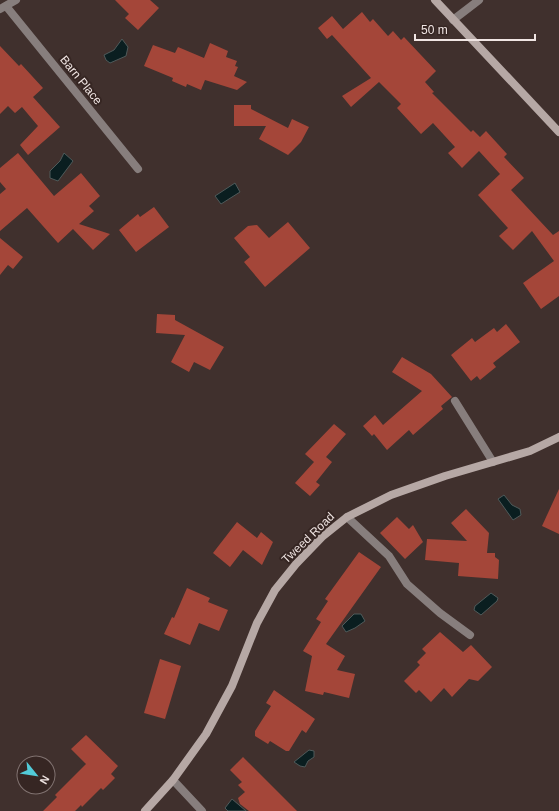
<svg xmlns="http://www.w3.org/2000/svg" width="559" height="811" viewBox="0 0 559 811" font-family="Arial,sans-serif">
<rect width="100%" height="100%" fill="#40302d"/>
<g fill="#0a1e20" stroke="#4f5a5a">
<path d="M122 39 128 47 126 56 110 63 106 60 104 55 114 50Z"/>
<path d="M64 153 73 161 58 181 50 178V171L60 161Z"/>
<path d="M235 183 240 192 221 204 215 196Z"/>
<path d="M504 495 512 505 520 509 521 515 513 520 498 499Z"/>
<path d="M491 593 498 598 497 601 481 615 474 610 475 606Z"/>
<path d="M354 614H361L365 621 355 628 346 632 342 626Z"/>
<path d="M309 750 314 751V757L308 761 305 767 300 766 294 762Z"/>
<path d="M232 799 246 811H228L225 808Z"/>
</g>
<g fill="#a44639">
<path d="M115 0H150L159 8 138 30 125 18 129 14Z"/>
<path d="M362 12 370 22 373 19 388 36 393 31 401 40 404 37 436 71 425 82 434 92 432 93 471 132 473 130 480 137 486 131 507 154 504 157 524 178 511 190 553 235 559 231V296L541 309 523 283 554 261 532 231 513 250 499 236 508 228 478 195 500 174 479 151 462 168 448 153 455 147 433 123 421 134 397 108 401 104 379 82 351 107 342 96 371 78 332 35 327 39 318 28 332 16 343 29Z"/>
<path d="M210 43 228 51 226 57 237 61 235 66 238 67 234 76 247 82 237 90 205 80 201 90 187 84 186 87 172 81 173 78 144 66 153 45 175 53 178 47 204 58Z"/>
<path d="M0 46 19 66 21 64 43 88 33 97 60 127 28 155 20 145 38 126 22 107 15 113 8 106 0 114Z"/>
<path d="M234 105H251V109L288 128 292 119 309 127 301 142 288 155 259 139 266 126H234Z"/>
<path d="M18 153 54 196 81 173 100 196 89 206 94 211 79 224 110 234 93 250 73 229 58 243 27 208 0 231V194L6 189 0 182V168Z"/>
<path d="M154 207 169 227 136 252 119 230 138 214 140 217Z"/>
<path d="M288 222 310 248 265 287 244 262 250 257 234 238 248 226 257 225 269 238Z"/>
<path d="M0 238 23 257 13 269 8 265 0 275Z"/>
<path d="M157 314 175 315V320L224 347 210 370 194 362 189 372 171 362 185 335 156 333Z"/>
<path d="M506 324 520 342 493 363 496 367 480 380 477 376 471 381 451 355 472 338 475 342 494 328 497 332Z"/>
<path d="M402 357 431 374 452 397 441 406 443 409 413 435 409 430 387 450 374 434 372 436 363 426 375 415 383 425 422 391 392 372Z"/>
<path d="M334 424 346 434 326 457 332 462 316 482 320 485 310 496 295 483 314 462 305 454Z"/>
<path d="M559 489V534L542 526Z"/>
<path d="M466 509 489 533 487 553H495V557L499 560 498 579 458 576 459 563 425 560 427 539 467 541 451 523Z"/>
<path d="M397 517 409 529 413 525 423 542 405 559 380 533Z"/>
<path d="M237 522 257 538 261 532 273 542 262 565 243 550 230 567 213 553Z"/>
<path d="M359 552 381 567 326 644 345 656 337 670 355 674 349 698 324 692 323 695 305 691 312 656 303 651 321 622 316 619 328 601 325 599Z"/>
<path d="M187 588 210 598 208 602 228 610 219 631 199 623 190 645 164 634 172 617 174 618Z"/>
<path d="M440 632 463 652 471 645 492 667 478 681 469 679 452 697 444 688 431 702 419 690 416 693 404 681 420 665 417 662 426 653 422 649Z"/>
<path d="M160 659 181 666 165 719 144 713Z"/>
<path d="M274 690 315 719 306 733 302 730 289 751H286L270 741 268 744 255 736V731L271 706 266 703Z"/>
<path d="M86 735 118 766 111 774 115 778 103 790 101 788 82 807 81 805 75 811H43L57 797 55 795 86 764 71 749Z"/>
<path d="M243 757 297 811H249L240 804 238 798 245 792 238 785 242 782 230 770Z"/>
</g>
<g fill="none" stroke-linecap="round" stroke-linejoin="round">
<g stroke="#877e7d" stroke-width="8">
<path d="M455 401 493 462"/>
<path d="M347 517 389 556 407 584 440 613 470 635"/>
<path d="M173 780 202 811"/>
</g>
<g stroke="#877e7d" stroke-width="8">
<path d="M6 6 138 169"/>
<path d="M0 9 16 0"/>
<path d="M453 20 479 0"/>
</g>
<g stroke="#b6a8a5" stroke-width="8">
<path d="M435 0 559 132"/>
<path d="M145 811 173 780 206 734 232 686 257 623 275 590 296 564 322 537 347 517 391 495 445 476 530 451 559 437"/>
</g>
</g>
<g text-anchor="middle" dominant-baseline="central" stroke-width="4" stroke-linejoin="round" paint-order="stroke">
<g font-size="12" fill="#f0e5e3" stroke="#362623">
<text transform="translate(81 80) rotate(51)">Barn Place</text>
<text transform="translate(308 538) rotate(-44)">Tweed Road</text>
</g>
</g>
<g transform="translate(36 775) rotate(120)"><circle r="19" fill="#362623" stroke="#807270"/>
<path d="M0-3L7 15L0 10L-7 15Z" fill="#52cbd8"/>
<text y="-6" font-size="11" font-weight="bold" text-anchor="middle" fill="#f0e5e3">N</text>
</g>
<path d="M415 34v6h120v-6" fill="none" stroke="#f0e5e3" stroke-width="2"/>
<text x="421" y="34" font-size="12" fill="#f0e5e3" stroke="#362623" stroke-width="3" paint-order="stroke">50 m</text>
</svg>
